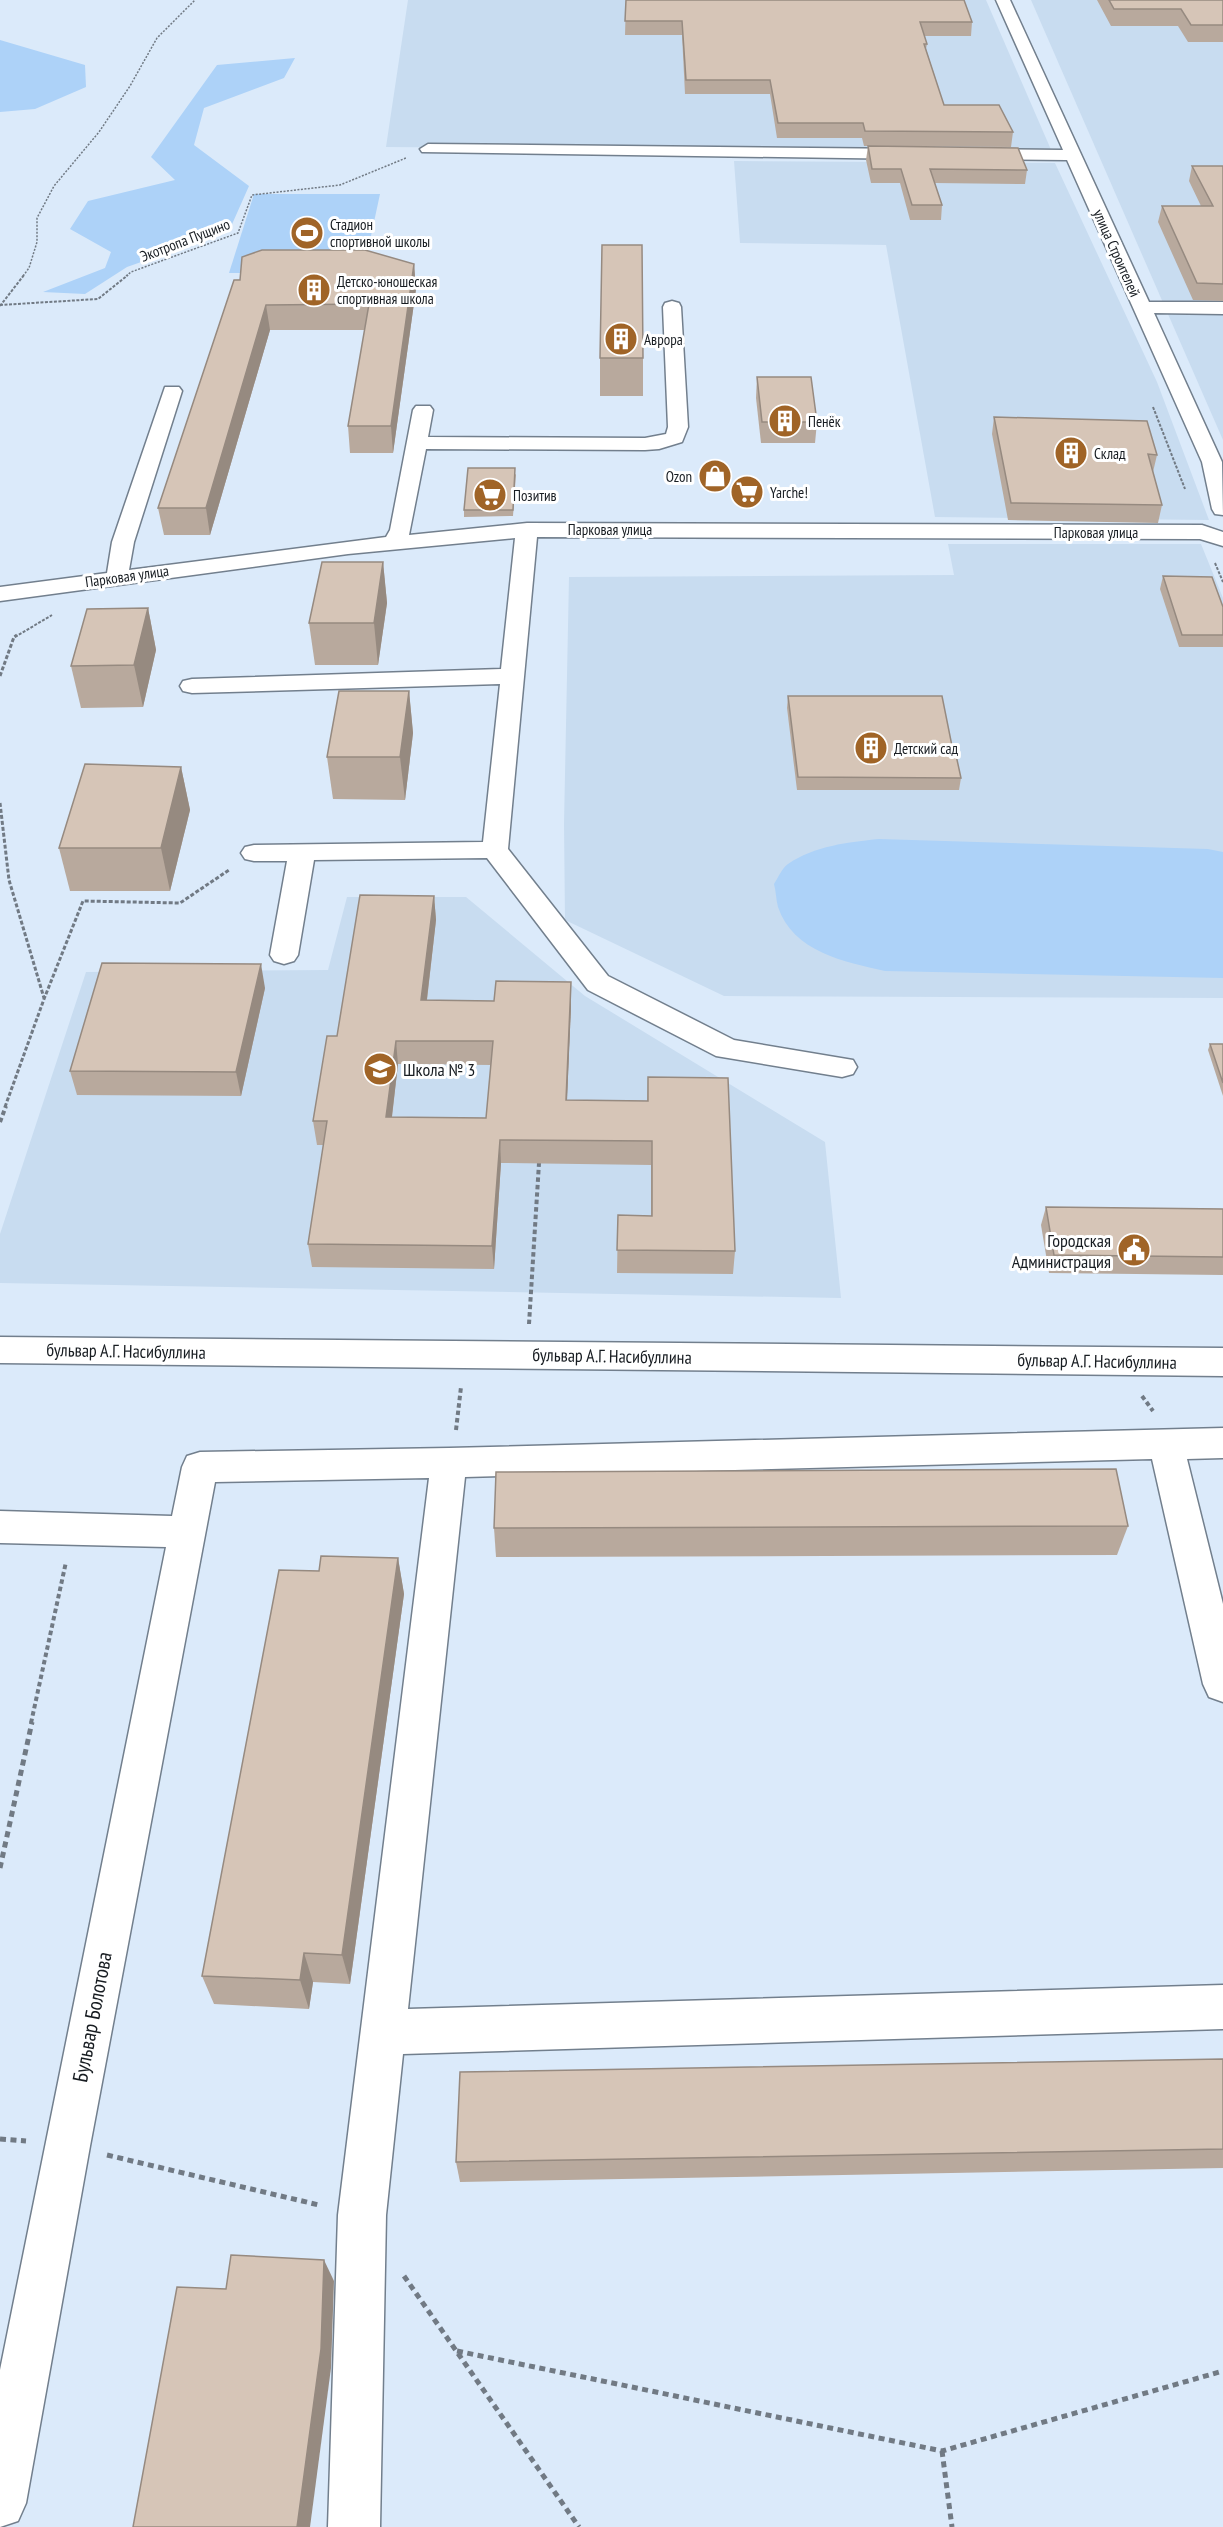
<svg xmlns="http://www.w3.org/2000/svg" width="1223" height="2527" viewBox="0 0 1223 2527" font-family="'PT Sans Narrow',sans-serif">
<rect width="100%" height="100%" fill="#dbeafa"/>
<g fill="#c8dcf0">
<path d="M408 0H986L1052 152 386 147Z"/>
<path d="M1031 0H1223V440L1140 250Z"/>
<path d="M734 161 1055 163 1157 382 1209 520 935 517 886 245 740 243Z"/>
<path d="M948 544H1201L1223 598V998L724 996 565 920 564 824 569 577 954 575Z"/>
<path d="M347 897H466L585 996 825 1142 841 1298 0 1283V1234L86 972 328 970Z"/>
</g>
<g fill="#add2f8">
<path d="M0 40 85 65 86 87 35 109 0 112Z"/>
<path d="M295 58 284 78 204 108 194 145 249 186 229 231 127 267 85 294 43 292 105 268 111 252 70 229 88 201 175 180 151 157 217 65Z"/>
<path d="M254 194H380L363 273H229Z"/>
<path d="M879 839 1208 849 1223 852V978L885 971C845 962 793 952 778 907 776 900 776 891 774 884 778 878 782 868 788 864 814 846 849 842 879 839Z"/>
</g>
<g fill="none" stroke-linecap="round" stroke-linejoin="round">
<g stroke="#727f8d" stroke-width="3">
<g id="minor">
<path d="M996 0H1010L1149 302H1223V314L1154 313 1222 462 1223 515 1215 514 1212 509 1202 462 1067 160 975 159 967 154 975 149 1063 150Z"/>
<path d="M428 144 912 149 920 154 912 159 422 152 420 149Z"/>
<path d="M672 301 679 303 681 307 688 427 682 442 659 449 645 450 426 449 409 535 527 523 1202 525 1223 532V546L1200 539 537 537 508 849 608 976 734 1040 853 1060 857 1067 853 1074 842 1077 716 1056 588 990 487 858 314 860 298 955 294 961 284 964 274 961 270 955 287 861H254L245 859 241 853 245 847 254 845 483 842 500 684 192 693 183 691 180 686 183 681 192 679 501 669 515 538 348 554 0 601V587L107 573 112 542 165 387H179L182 391 134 542 129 570 386 537 390 530 413 410 416 406H430L433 410 428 437 645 438 666 434 668 427 663 307 665 303Z"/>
<path d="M0 1337 1223 1348V1376L0 1363Z"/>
<path d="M1223 1428V1458L1187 1459 1223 1604V1702L1209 1697 1203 1684 1152 1459 465 1477 408 2009 1223 1985V2029L403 2054 386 2215 380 2527H328L338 2215 429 1478 215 1482 90 2146 26 2503 18 2521 0 2527V2370L166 1547 0 1543V1511L172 1516 182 1467 187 1456 200 1452 449 1448Z"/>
</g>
</g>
<g stroke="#717a84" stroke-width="1.5" stroke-dasharray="2 1.5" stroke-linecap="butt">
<path d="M23 276 29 268 37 242V218L54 186 99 132 130 86 157 38 195 0"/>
<path d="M126 276 131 272 238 233 252 195 340 185 406 158"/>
</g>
<g stroke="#717a84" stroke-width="2" stroke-dasharray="3 1.5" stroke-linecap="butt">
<path d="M0 305 98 299 128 275"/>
<path d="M0 306 24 275"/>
<path d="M1153 407 1185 489"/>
<path d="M1215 563 1223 582"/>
<path d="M15 637 52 615"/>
</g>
<g stroke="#717a84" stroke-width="3" stroke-dasharray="4 2" stroke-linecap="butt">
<path d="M0 676 14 637 17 635"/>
<path d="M0 803 9 880 44 998"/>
<path d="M5 1107 44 999 83 901 180 903 229 870"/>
</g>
<g stroke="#717a84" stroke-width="4" stroke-dasharray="4.5 3" stroke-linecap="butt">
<path d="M0 1122 6 1106"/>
<path d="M529 1324 539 1163"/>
<path d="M1142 1396 1153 1411"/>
<path d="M456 1430 461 1387"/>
<path d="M31 1723 66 1562"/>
</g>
<g stroke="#717a84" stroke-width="5" stroke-dasharray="6 4.5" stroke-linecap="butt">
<path d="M0 1868 32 1722"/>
<path d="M0 2139 26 2141"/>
<path d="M107 2155 319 2205"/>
<path d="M404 2276 579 2527"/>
<path d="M457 2351 942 2451 1223 2371"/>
<path d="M942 2451 952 2527"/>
</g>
<use href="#minor" fill="#fff" fill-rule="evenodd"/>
</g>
<g fill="#b8a99d" fill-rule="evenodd">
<path d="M626 0 972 22 971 36H924L927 44 926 49 944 105 1013 132 1011 147 864 146 862 138H777L770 94H685L682 35H625Z"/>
<path d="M1097 0H1223V42H1188L1178 26H1111Z"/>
<path d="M868 146 1027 170 1025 184 935 183 942 205 941 220H910L900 183H871L866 160Z"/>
<path d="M1192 166H1223V301L1193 300 1158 222 1162 206H1201L1189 181Z"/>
<path d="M414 264 416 289 393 453H350L348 426 365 330H270L210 535H164L158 508 234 280Z"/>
<rect x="600" y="358" width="43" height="38"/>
<path d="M757 377 817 422 815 443H761L756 398Z"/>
<path d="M994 417 1157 455 1153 472 1162 505 1158 523 1008 520 992 434Z"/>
<path d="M516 474 513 516 464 517V510Z"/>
<path d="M383 562 387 603 378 665H315L309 623Z"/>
<path d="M1163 576 1223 607V647H1179L1160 589Z"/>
<path d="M148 608 156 650 143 707 81 708 71 666Z"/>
<path d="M409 691 413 733 405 800 333 799 327 757Z"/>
<path d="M788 696 952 746 961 778 959 790H797L787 708Z"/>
<path d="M181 767 190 810 170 891H70L59 848Z"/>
<path d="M434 896 436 920 427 1000 494 1001 571 982V1006L567 1100 647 1101 648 1077 735 1251 733 1274 617 1273 618 1215 651 1216V1165L501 1163 494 1269 312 1267 308 1244 324 1145H317L313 1121 337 1036ZM398 1064 491 1065 486 1118 392 1117Z"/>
<path d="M265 988 241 1096 77 1095 70 1071Z"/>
<path d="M1210 1044H1223V1096L1208 1050Z"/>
<path d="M1046 1207 1223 1209V1275L1049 1273 1041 1225Z"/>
<path d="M1128 1526 1117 1555 496 1557 494 1528Z"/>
<path d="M398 1558 404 1594 350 1984 313 1982 309 2009 214 2004 202 1976 319 1571Z"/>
<path d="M1223 2059V2168L460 2182 456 2162Z"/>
</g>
<g fill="#968a80">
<path d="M414 264 416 289 393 453 391 426Z"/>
<path d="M266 305 270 330 210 535 206 508Z"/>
<path d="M383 562 387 603 378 665 374 623Z"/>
<path d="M148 608 156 650 143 707 134 665Z"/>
<path d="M409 691 413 733 405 800 400 757Z"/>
<path d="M181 767 190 810 170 891 161 848Z"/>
<path d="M434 896 436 920 424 1024 421 1000Z"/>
<path d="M261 964 265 988 241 1096 236 1072Z"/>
<path d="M571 982V1006L566 1124V1100Z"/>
<path d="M396 1041 398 1064 389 1141 386 1117Z"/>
<path d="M500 1140 501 1163 494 1269 492 1246Z"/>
<path d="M398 1558 404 1594 350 1984 342 1955Z"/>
<path d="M304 1953 313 1982 309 2009 300 1980Z"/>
<path d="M324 2260 334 2281 331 2368 310 2527H297Z"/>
</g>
<g fill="#d6c5b7" stroke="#968a80" stroke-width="1.5" fill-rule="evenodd">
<path d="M626 0H964L972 22H920L927 44H924L944 105H999L1013 132 865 131 863 123H778L770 80H686L682 21H625Z"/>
<path d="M1109 0H1223V25H1191L1181 9H1114Z"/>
<path d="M868 146 1018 148 1027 170 930 169 942 205H912L901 169H872Z"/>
<path d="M1192 166H1223V284L1197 283 1162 206H1213Z"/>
<path d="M602 245H642L643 358H600Z"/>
<path d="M262 250H365L414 264 391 426H348L369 304 266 305 206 508H158L234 280H240L242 257Z"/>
<path d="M757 377H811L817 422H762Z"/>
<path d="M994 417 1147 421 1157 455 1148 454 1162 505 1011 503Z"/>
<path d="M468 468H515L513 510H464Z"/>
<path d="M322 562H383L374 623H309Z"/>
<path d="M1163 576 1212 577 1223 607V635H1182Z"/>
<path d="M148 608 134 665 71 666 87 609Z"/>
<path d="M339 691H409L400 757H327Z"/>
<path d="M788 696H942L952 746H954L961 778 798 777Z"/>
<path d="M85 764 181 767 161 848H59Z"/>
<path d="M360 895 434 896 421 1000 494 1001 496 981 571 982 566 1100 648 1101V1077L728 1078 735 1251 617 1250 618 1215 652 1216V1141L500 1140 492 1246 308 1244 327 1121H313L327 1036H337ZM396 1041H493L486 1118 386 1117Z"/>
<path d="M102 963 261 964 236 1072 70 1071Z"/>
<path d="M1210 1044H1223V1083Z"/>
<path d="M1046 1207 1223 1209V1257L1054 1255Z"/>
<path d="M1116 1469 1128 1526 494 1528 496 1472Z"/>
<path d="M321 1556 398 1558 342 1955 304 1953 300 1980 202 1976 279 1570 319 1571Z"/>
<path d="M1223 2059V2149L456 2162 460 2072Z"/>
<path d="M231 2255 324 2260 321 2349 297 2527H133L177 2287 226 2289Z"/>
</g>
<defs>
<g id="stadium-disc" transform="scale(1.725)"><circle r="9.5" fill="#a06427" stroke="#fff"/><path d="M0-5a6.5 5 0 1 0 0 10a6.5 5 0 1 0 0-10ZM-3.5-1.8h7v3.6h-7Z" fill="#fff"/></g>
<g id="building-disc" transform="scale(1.725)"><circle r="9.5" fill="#a06427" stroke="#fff"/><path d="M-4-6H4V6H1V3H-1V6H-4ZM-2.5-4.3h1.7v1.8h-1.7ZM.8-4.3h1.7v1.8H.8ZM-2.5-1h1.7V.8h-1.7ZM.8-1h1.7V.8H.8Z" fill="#fff"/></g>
<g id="shop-disc" transform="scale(1.725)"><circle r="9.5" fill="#a06427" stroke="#fff"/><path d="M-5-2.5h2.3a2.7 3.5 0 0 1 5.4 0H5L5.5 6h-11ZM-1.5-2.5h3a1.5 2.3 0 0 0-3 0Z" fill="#fff"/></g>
<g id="supermarket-disc" transform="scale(1.725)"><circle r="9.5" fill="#a06427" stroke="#fff"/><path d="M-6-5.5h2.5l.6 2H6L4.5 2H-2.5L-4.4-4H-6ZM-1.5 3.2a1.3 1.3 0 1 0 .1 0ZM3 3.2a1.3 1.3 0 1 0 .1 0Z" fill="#fff"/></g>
<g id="school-disc" transform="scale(1.725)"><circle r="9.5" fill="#a06427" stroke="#fff"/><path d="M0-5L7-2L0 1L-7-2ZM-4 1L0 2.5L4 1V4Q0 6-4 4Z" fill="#fff"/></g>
<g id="civic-disc" transform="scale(1.725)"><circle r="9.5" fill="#a06427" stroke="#fff"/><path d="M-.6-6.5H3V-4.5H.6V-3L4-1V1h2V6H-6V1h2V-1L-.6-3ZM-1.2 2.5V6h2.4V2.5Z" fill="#fff"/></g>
</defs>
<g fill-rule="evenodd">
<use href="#stadium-disc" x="307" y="233"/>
<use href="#building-disc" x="314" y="290"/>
<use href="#building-disc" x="621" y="339"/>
<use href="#building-disc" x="785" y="421"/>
<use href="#building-disc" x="1071" y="453"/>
<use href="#shop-disc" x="715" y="476"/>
<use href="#supermarket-disc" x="747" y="492"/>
<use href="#supermarket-disc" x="490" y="495"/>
<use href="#building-disc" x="871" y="748"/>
<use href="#school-disc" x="380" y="1069"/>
<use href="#civic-disc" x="1134" y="1250"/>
</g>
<g text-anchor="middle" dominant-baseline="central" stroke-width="6" stroke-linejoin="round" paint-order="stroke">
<g font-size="15" fill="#171c21" stroke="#fff" text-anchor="start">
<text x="330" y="224">Стадион<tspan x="330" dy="17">спортивной школы</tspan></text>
<text x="337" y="281">Детско-юношеская<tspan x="337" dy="17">спортивная школа</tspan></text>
<text x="644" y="339">Аврора</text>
<text x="808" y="421">Пенёк</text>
<text x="1094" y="453">Склад</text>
<text x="692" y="476" text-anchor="end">Ozon</text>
<text x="770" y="492">Yarche!</text>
<text x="513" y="495">Позитив</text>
<text x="894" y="748">Детский сад</text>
</g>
<g font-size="15" fill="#171c21" stroke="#fff">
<text transform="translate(185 240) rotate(-21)">Экотропа Пущино</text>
<text transform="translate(1117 253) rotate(66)">улица Строителей</text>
<text x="610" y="529">Парковая улица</text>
<text x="1096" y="532">Парковая улица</text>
<text transform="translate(127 576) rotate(-8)">Парковая улица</text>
</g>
<g font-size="18" fill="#171c21" stroke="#fff" text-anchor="start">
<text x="403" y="1069">Школа № 3</text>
<text x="1111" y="1240" text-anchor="end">Городская<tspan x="1111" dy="21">Администрация</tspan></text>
</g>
<g font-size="18" fill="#171c21" stroke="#fff">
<text transform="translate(126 1351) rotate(1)">бульвар А.Г. Насибуллина</text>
<text transform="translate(612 1356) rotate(1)">бульвар А.Г. Насибуллина</text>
<text transform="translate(1097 1361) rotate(1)">бульвар А.Г. Насибуллина</text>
</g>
<g font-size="21" fill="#171c21" stroke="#fff">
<text transform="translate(92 2017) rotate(-79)">Бульвар Болотова</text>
</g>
</g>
</svg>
